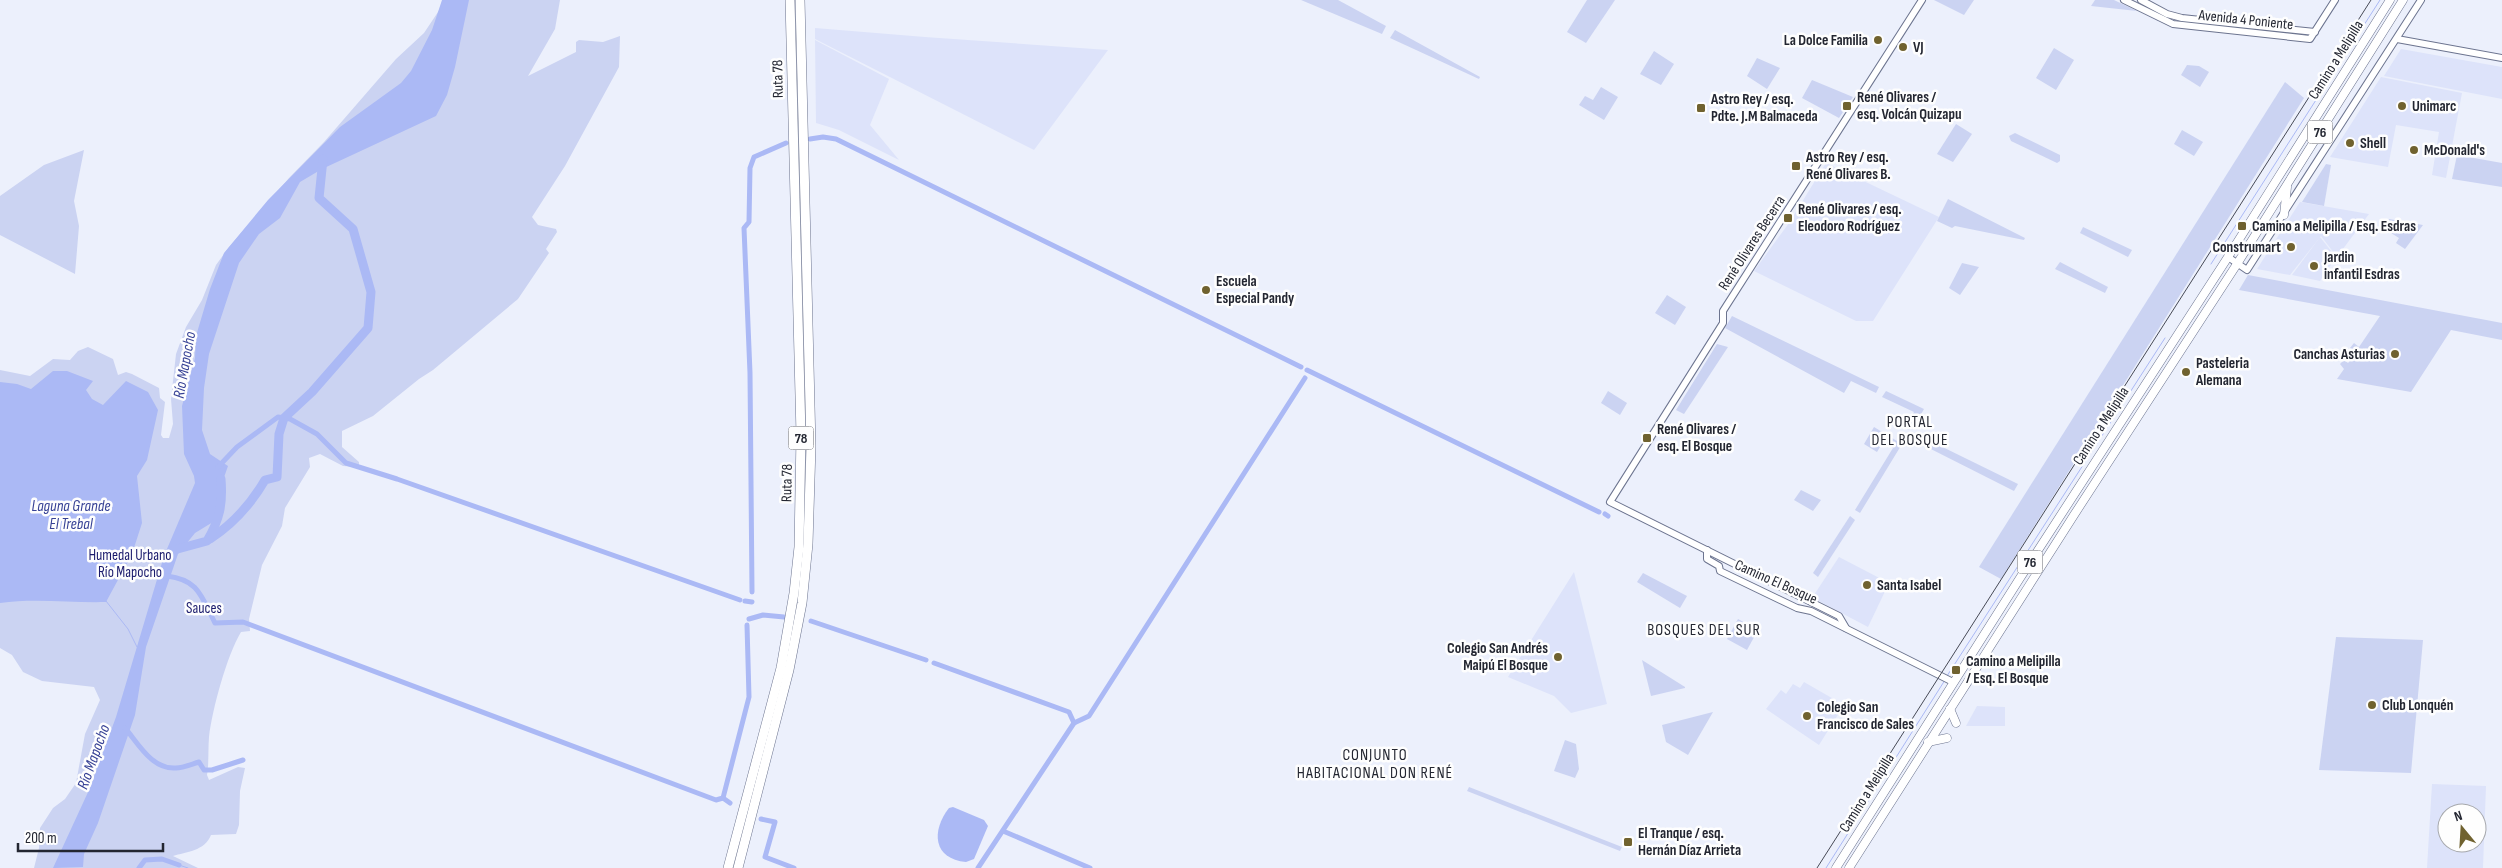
<svg xmlns="http://www.w3.org/2000/svg" width="2502" height="868" viewBox="0 0 2502 868" font-family="'Sofia Sans Condensed',sans-serif">
<rect width="100%" height="100%" fill="#ecf0fc"/>
<g fill="#dde3fa" fill-rule="evenodd">
<path d="M815 28 925 37 1108 50 1034 150 815 39Z"/>
<path d="M815 40 889 79 870 125 899 160 839 130 816 123Z"/>
<path d="M2401 49 2502 67V99L2384 76Z"/>
<path d="M2381 77 2462 93 2446 178 2432 175 2439 132 2396 125 2388 167 2330 157Z"/>
<path d="M1826 163 1939 217 1873 321H1856L1754 271 1789 223Z"/>
<path d="M2300 202 2369 214 2337 257 2321 236 2290 275 2257 269Z"/>
<path d="M2320 237 2336 257 2320 281 2292 275Z"/>
<path d="M1839 557 1889 583 1868 627 1815 599 1814 595Z"/>
<path d="M1574 572 1607 704 1571 713 1554 696 1508 677Z"/>
<path d="M1804 682 1844 705 1819 745 1766 709 1781 690 1786 694 1793 684 1800 688Z"/>
<path d="M1977 706 2005 707V726H1966Z"/>
<path d="M2432 784 2486 786 2483 868H2427ZM2447 813H2477V843H2447Z"/>
</g>
<g fill="#cbd3f2">
<path d="M446 0H560L555 29 528 76 576 52V42L579 40 603 42 620 36 619 67 565 166 532 217 538 225 556 229 557 232 546 249 549 253 518 299 433 370 419 379 373 416 342 431V447L359 462V467L343 466 320 454 309 458 310 467 285 508 282 526 262 565 249 619 250 631 241 632C227 655 212 710 209 737 208 749 209 764 207 775L209 780 238 767 245 768 240 791 239 825 236 834 211 835C205 851 186 852 173 856L198 868H34L39 848 40 828 53 808 65 799 76 783 85 734 100 700 94 687 42 681 23 672 12 655 0 648V370L30 376 53 359 70 360 78 351 88 347 113 359 118 375 126 372 132 374 159 388 160 398 165 402 161 435 163 438H169L173 424 171 399 176 354 186 327 202 300 216 265 229 247 289 178 324 142 396 59 424 33Z"/>
<path d="M1301 0H1338L1386 26 1382 34Z"/>
<path d="M1587 0H1615L1586 43 1567 32Z"/>
<path d="M1934 0H1974L1964 15Z"/>
<path d="M2095 0H2114L2137 11 2091 6Z"/>
<path d="M1395 30 1480 77 1479 79 1390 38Z"/>
<path d="M2054 48 2074 60 2056 90 2036 78Z"/>
<path d="M1654 51 1674 64 1661 85 1640 74Z"/>
<path d="M1757 58 1780 68 1767 89 1747 76Z"/>
<path d="M2187 65 2199 66 2209 72 2200 87 2181 75Z"/>
<path d="M1812 80 1853 97 1839 118 1802 98Z"/>
<path d="M2285 82 2304 98 2001 579 1979 567Z"/>
<path d="M1601 87 1618 97 1604 120 1579 105 1585 96 1593 100Z"/>
<path d="M1956 124 1972 134 1953 162 1937 154Z"/>
<path d="M2182 130 2203 142 2194 156 2174 144Z"/>
<path d="M2015 133 2060 155V161L2057 163 2011 141 2009 136Z"/>
<path d="M84 150 74 201 79 226 75 274 0 235V196L44 165Z"/>
<path d="M2457 155 2502 163V187L2452 179Z"/>
<path d="M2326 164 2331 165 2324 206 2302 202Z"/>
<path d="M1948 199 2025 238 2024 240 1955 226 1952 228 1937 221Z"/>
<path d="M2389 219 2423 225 2405 249 2396 243 2399 238 2383 228Z"/>
<path d="M2083 227 2132 250 2128 257 2080 233Z"/>
<path d="M2060 262 2108 287 2105 293 2055 269Z"/>
<path d="M1962 263 1979 267 1960 295 1949 288Z"/>
<path d="M2248 275 2502 323V340L2451 330 2411 392 2337 379 2344 369 2340 364 2344 360 2348 363 2350 361 2345 356 2349 351 2353 355 2355 353 2350 348 2354 343 2359 347 2380 316 2239 290Z"/>
<path d="M1667 295 1686 307 1675 325 1655 313Z"/>
<path d="M1732 316 1879 387 1876 393 1851 381 1844 393 1725 328Z"/>
<path d="M1717 344 1728 347 1684 414 1676 410Z"/>
<path d="M1608 391 1627 403 1620 415 1601 403Z"/>
<path d="M1886 391 1924 409 1913 428 1909 430 1905 427 1914 412 1882 397Z"/>
<path d="M1874 427 1902 444 1860 513 1855 510 1893 448 1883 442 1877 452 1864 444Z"/>
<path d="M1916 434 2018 484 2014 491 1913 440Z"/>
<path d="M1801 490 1821 500 1813 511 1794 500Z"/>
<path d="M1850 516 1855 520 1818 577 1813 573Z"/>
<path d="M1643 573 1687 596 1680 608 1637 582Z"/>
<path d="M1738 619 1758 630 1747 650 1727 639Z"/>
<path d="M2336 637 2423 640 2411 773 2319 770Z"/>
<path d="M1642 660 1685 687V688L1651 696Z"/>
<path d="M1713 712 1688 755 1666 742 1662 725Z"/>
<path d="M1565 740 1576 744 1579 769 1575 778 1554 771Z"/>
<path d="M1469 787 1622 847 1620 851 1467 791Z"/>
</g>
<g fill="#abb9f5">
<path d="M442 0H469L455 67 447 95 436 116 322 169 300 182 280 218 259 234 239 263 209 354 204 388 202 430 210 454 228 466 222 483V498L213 522 195 533 178 554 146 647 135 715 98 823 84 854 83 867 53 868 89 790 116 717 164 556 195 483 194 476 184 454 182 406 195 358 196 336 210 289 224 253 268 200 340 127 401 83 411 71 432 30Z"/>
<path d="M53 371H67L93 381 86 390 92 399 103 405 126 381 148 392 158 410 147 460 137 476 142 523 132 554 106 602C71 603 34 598 0 603V382L17 384 31 389Z"/>
<path d="M953 807 984 820 988 826 974 859 966 862C933 859 931 831 949 808Z"/>
</g>
<g fill="none" stroke-linecap="round" stroke-linejoin="round">
<g stroke="#abb9f5" stroke-width="1">
<path d="M2211 264 2380 0"/>
<path d="M106 601 128 629 137 647"/>
<path d="M1947 676 2165 338"/>
<path d="M179 865 188 868"/>
<path d="M1826 868 1945 680"/>
</g>
<g stroke="#abb9f5" stroke-width="5">
<path d="M810 139 823 137 836 139 1301 367"/>
<path d="M1307 370 1599 512"/>
<path d="M218 467 237 447 278 417 290 419 317 434 346 463 397 479 740 600"/>
<path d="M1605 514 1608 516"/>
<path d="M167 576C199 580 201 596 215 623L243 622 716 800 723 798 749 697 747 625"/>
<path d="M752 592 750 373 744 228 749 222 750 168 754 157 786 143"/>
<path d="M745 601 752 602"/>
<path d="M749 619 763 615 784 617"/>
<path d="M811 621 926 660"/>
<path d="M934 663 1069 712 1074 723"/>
<path d="M125 728C138 743 152 770 176 768 183 768 192 764 199 762L204 770H212L243 760"/>
<path d="M723 798 730 803"/>
<path d="M761 819 775 822 765 857 794 868"/>
<path d="M1003 831 1090 868"/>
<path d="M139 868 145 860 162 859 179 865"/>
<path d="M978 868 1074 723 1089 716 1305 378"/>
</g>
<g stroke="#abb9f5" stroke-width="9">
<path d="M210 539C233 524 251 504 265 480L277 477 279 434 284 418 312 392 368 328 371 292 353 229 319 198 323 159"/>
<path d="M174 550 207 541C220 519 223 504 221 479"/>
</g>
<g stroke="#6c748f" stroke-width="8">
<g id="tertiary">
<path d="M2124 0 2173 24 2310 39 2335 0"/>
<path d="M2141 0 2167 14 2182 18 2315 32"/>
<path d="M2397 39 2502 58"/>
<path d="M2228 257 2247 270 2421 0"/>
<path d="M1707 550V559L1719 566 1720 571 1797 608 1811 611 1953 682"/>
<path d="M1846 628 1839 616 1610 502 1723 323V311L1922 0"/>
</g>
</g>
<g stroke="#6c748f" stroke-width="9">
<g id="primary">
<path d="M2284 215 2287 187"/>
<path d="M1950 709 1956 723"/>
<path d="M1928 742 1947 738"/>
<path d="M1836 868 2020 578 2228 257 2390 0"/>
<path d="M1849 868 2074 515 2237 264 2403 0"/>
</g>
</g>
<g stroke="#6c748f" stroke-width="10">
<g id="motorway">
<path d="M728 868 781 668 794 593 799 547 801 435 790 0"/>
<path d="M738 868 789 670 802 603 808 544 811 446 800 0"/>
</g>
</g>
<use href="#tertiary" stroke="#fff" stroke-width="6"/>
<use href="#primary" stroke="#fff" stroke-width="8"/>
<use href="#motorway" stroke="#fff" stroke-width="9"/>
<path stroke="#474a56" stroke-width="1" d="M1817 868 2371 0"/>
</g>
<g fill="#70622f" stroke="#fefefe" stroke-width="2">
<circle cx="1878" cy="40" r="5"/>
<circle cx="1903" cy="47" r="5"/>
<rect x="1842" y="101" width="10" height="10" rx="2.5"/>
<circle cx="2402" cy="106" r="5"/>
<rect x="1696" y="103" width="10" height="10" rx="2.5"/>
<circle cx="2350" cy="143" r="5"/>
<circle cx="2414" cy="150" r="5"/>
<rect x="1791" y="161" width="10" height="10" rx="2.5"/>
<rect x="1783" y="213" width="10" height="10" rx="2.5"/>
<rect x="2237" y="221" width="10" height="10" rx="2.5"/>
<circle cx="2291" cy="247" r="5"/>
<circle cx="2314" cy="266" r="5"/>
<circle cx="1206" cy="290" r="5"/>
<circle cx="2395" cy="354" r="5"/>
<circle cx="2186" cy="372" r="5"/>
<rect x="1642" y="433" width="10" height="10" rx="2.5"/>
<circle cx="1867" cy="585" r="5"/>
<circle cx="1558" cy="657" r="5"/>
<rect x="1951" y="665" width="10" height="10" rx="2.5"/>
<circle cx="2372" cy="705" r="5"/>
<circle cx="1807" cy="716" r="5"/>
<rect x="1623" y="837" width="10" height="10" rx="2.5"/>
</g>
<g text-anchor="middle" dominant-baseline="central" stroke-width="5" stroke-linejoin="round" paint-order="stroke">
<g fill="#fefefe" stroke="#65676e" stroke-width="1">
<rect x="2307.5" y="120.5" width="25" height="23" rx="4"/>
<rect x="788.5" y="426.5" width="25" height="23" rx="4"/>
<rect x="2017.5" y="550.5" width="25" height="23" rx="4"/>
</g>
<g font-size="14" font-weight="bold" fill="#232631">
<text x="2320" y="132">76</text>
<text x="801" y="438">78</text>
<text x="2030" y="562">76</text>
</g>
<g font-size="15" fill="#232631" stroke="#fefefe">
<text transform="translate(2246 20) rotate(6)">Avenida 4 Poniente</text>
<text transform="translate(2336 60) rotate(-58)">Camino a Melipilla</text>
<text transform="translate(778 79) rotate(-91)">Ruta 78</text>
<text transform="translate(1752 243) rotate(-57)">René Olivares Becerra</text>
<text transform="translate(2101 426) rotate(-57)">Camino a Melipilla</text>
<text transform="translate(787 483) rotate(-89)">Ruta 78</text>
<text transform="translate(1776 582) rotate(24)">Camino El Bosque</text>
<text transform="translate(1867 793) rotate(-58)">Camino a Melipilla</text>
</g>
<g font-size="15" font-weight="bold" fill="#232631" stroke="#fefefe" text-anchor="start">
<text x="1868" y="40" text-anchor="end">La Dolce Familia</text>
<text x="1913" y="47">VJ</text>
<text x="1857" y="97">René Olivares /<tspan x="1857" dy="17">esq. Volcán Quizapu</tspan></text>
<text x="1711" y="99">Astro Rey / esq.<tspan x="1711" dy="17">Pdte. J.M Balmaceda</tspan></text>
<text x="2412" y="106">Unimarc</text>
<text x="2360" y="143">Shell</text>
<text x="2424" y="150">McDonald's</text>
<text x="1806" y="157">Astro Rey / esq.<tspan x="1806" dy="17">René Olivares B.</tspan></text>
<text x="1798" y="209">René Olivares / esq.<tspan x="1798" dy="17">Eleodoro Rodríguez</tspan></text>
<text x="2252" y="226">Camino a Melipilla / Esq. Esdras</text>
<text x="2281" y="247" text-anchor="end">Construmart</text>
<text x="2324" y="257">Jardin<tspan x="2324" dy="17">infantil Esdras</tspan></text>
<text x="1216" y="281">Escuela<tspan x="1216" dy="17">Especial Pandy</tspan></text>
<text x="2385" y="354" text-anchor="end">Canchas Asturias</text>
<text x="2196" y="363">Pasteleria<tspan x="2196" dy="17">Alemana</tspan></text>
<text x="1657" y="429">René Olivares /<tspan x="1657" dy="17">esq. El Bosque</tspan></text>
<text x="1877" y="585">Santa Isabel</text>
<text x="1548" y="648" text-anchor="end">Colegio San Andrés<tspan x="1548" dy="17">Maipú El Bosque</tspan></text>
<text x="1966" y="661">Camino a Melipilla<tspan x="1966" dy="17">/ Esq. El Bosque</tspan></text>
<text x="2382" y="705">Club Lonquén</text>
<text x="1817" y="707">Colegio San<tspan x="1817" dy="17">Francisco de Sales</tspan></text>
<text x="1638" y="833">El Tranque / esq.<tspan x="1638" dy="17">Hernán Díaz Arrieta</tspan></text>
</g>
<g font-size="15" fill="#1a1a6c" stroke="#fefefe">
<text x="130" y="555">Humedal Urbano<tspan x="130" dy="17">Río Mapocho</tspan></text>
<text x="204" y="608">Sauces</text>
</g>
<g font-size="16" font-style="italic" fill="#364195" stroke="#fefefe">
<text transform="translate(185 365) rotate(-80)">Río Mapocho</text>
<text x="71" y="506">Laguna Grande<tspan x="71" dy="18">El Trebal</tspan></text>
<text transform="translate(94 757) rotate(-70)">Río Mapocho</text>
</g>
<g font-size="16" letter-spacing="1" fill="#232631" stroke="#fefefe">
<text x="1910" y="422">PORTAL<tspan x="1910" dy="18">DEL BOSQUE</tspan></text>
<text x="1704" y="630">BOSQUES DEL SUR</text>
<text x="1375" y="755">CONJUNTO<tspan x="1375" dy="18">HABITACIONAL DON RENÉ</tspan></text>
</g>
</g>
<g transform="translate(2462 828) rotate(342)"><circle r="24" fill="#fefefe" stroke="#a6a8ac"/>
<path d="M0-4L9 19L0 12L-9 19Z" fill="#70622f"/>
<text y="-8" font-size="14" font-weight="bold" text-anchor="middle" fill="#232631">N</text>
</g>
<path d="M18 843v8h145v-8" fill="none" stroke="#232631" stroke-width="2.5"/>
<text x="25" y="843" font-size="15" fill="#232631" stroke="#fefefe" stroke-width="4" paint-order="stroke">200 m</text>
</svg>
